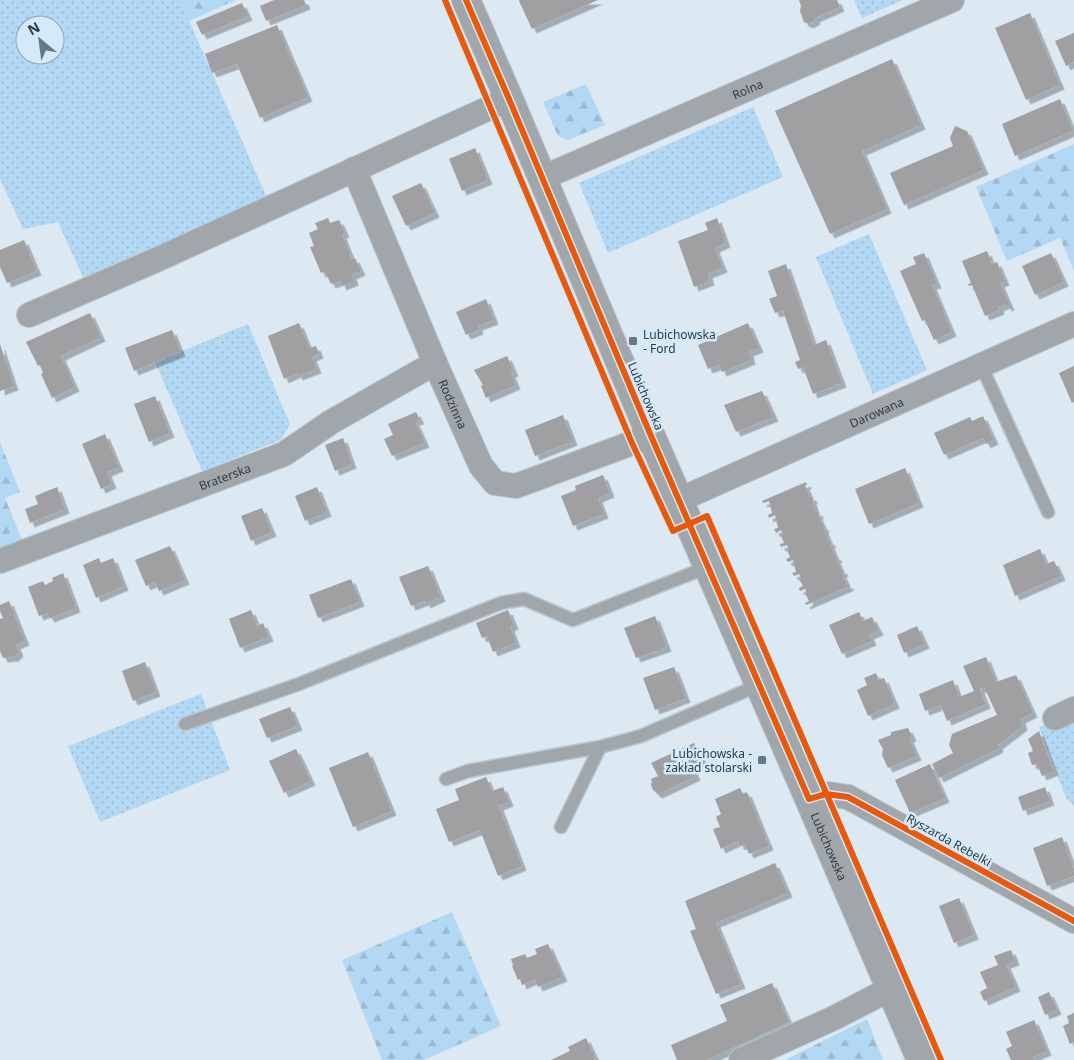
<svg xmlns="http://www.w3.org/2000/svg" width="1074" height="1060" viewBox="0 0 1074 1060" font-family="'Noto Sans',sans-serif">
<defs>
<pattern id="grass-dots" width="8" height="8" patternUnits="userSpaceOnUse" patternTransform="scale(1.25)"><rect width="8" height="8" fill="#b3d8f4"/><path d="M2 2h.1M6 6h.1" fill="none" stroke="#9abad2" stroke-width="1.8" stroke-linecap="round"/></pattern>
<pattern id="forest-firs" width="22" height="20" patternUnits="userSpaceOnUse" patternTransform="scale(1.25)"><rect width="22" height="20" fill="#b3d8f4"/><path d="M5 1l3.5 6h-7zM16 11l3.5 6h-7z" fill="#9abad2"/></pattern>
<filter id="shadow"><feDropShadow dx="4.5" dy="4.5" stdDeviation="0" flood-color="#0004"/></filter>
</defs>
<rect width="100%" height="100%" fill="#dce9f2"/>
<g fill="url(#grass-dots)" fill-rule="evenodd">
<path d="M0 0H180L268 200 84 280 58 222 23 229 0 179ZM25 25H55V55H25Z"/>
<path d="M854 0H903L862 18Z"/>
<path d="M753 107 783 177 608 253 579 183Z"/>
<path d="M869 234 927 370 873 394 816 257Z"/>
<path d="M248 324 290 424 281 440 202 471 155 362Z"/>
<path d="M201 694 230 770 100 822 68 746Z"/>
<path d="M1074 711V806L1066 798 1039 727Z"/>
</g>
<g fill="url(#forest-firs)">
<path d="M180 0H236L189 21Z"/>
<path d="M586 84 605 125 568 140 558 136 543 102Z"/>
<path d="M1074 144V271L1060 238 1007 261 976 187Z"/>
<path d="M0 442 20 492 5 498 23 542 0 551Z"/>
<path d="M452 912 501 1026 424 1060H382L342 960Z"/>
<path d="M867 1019 883 1060H785Z"/>
</g>
<g fill="#a0a0a3" filter="url(#shadow)">
<path d="M274 0H304L306 5 266 21 260 6Z"/>
<path d="M520 0H598L532 29 519 1Z"/>
<path d="M799 0H837L840 7 815 18 816 20 809 24 804 22 800 11 801 6Z"/>
<path d="M242 3 248 16 202 35 196 22Z"/>
<path d="M1030 13 1060 85 1026 100 995 28Z"/>
<path d="M277 25 308 97 260 118 237 64 212 73 205 54Z"/>
<path d="M1074 33V62L1066 66 1055 41Z"/>
<path d="M892 59 921 125 862 151 887 209 830 234 775 111Z"/>
<path d="M1060 99 1073 131 1015 156 1002 124Z"/>
<path d="M955 126 967 131 984 170 904 205 890 173 953 146 950 138Z"/>
<path d="M475 148 488 180 462 191 449 159Z"/>
<path d="M421 183 435 213 406 226 392 196Z"/>
<path d="M328 218 330 223 339 220 345 233 342 234 347 247 352 259 355 258 361 271 352 275 354 281 342 286 340 281 331 284 325 272 321 273 310 247 314 246 309 233 318 229 315 223Z"/>
<path d="M717 218 726 243 715 248 723 268 708 274 710 281 694 287 678 241 708 230 705 223Z"/>
<path d="M24 240 37 271 7 283 0 267V250Z"/>
<path d="M987 251 992 264 997 262 1005 281 1000 283 1010 306 1007 307 1006 304 999 307 1000 310 985 316 972 285 969 286 968 284 971 283 962 261Z"/>
<path d="M924 253 937 284 932 285 952 332 934 340 925 320 922 321 900 271 916 264 913 257Z"/>
<path d="M1051 253 1064 282 1035 295 1022 266Z"/>
<path d="M786 264 814 345 826 340 842 383 813 394 803 367 798 369 795 362 800 360 783 311 775 313 769 299 777 296 768 271Z"/>
<path d="M486 299 494 320 478 326 479 330 466 335 456 312Z"/>
<path d="M90 313 101 337 61 356 75 387 52 398 41 374 43 373 40 365 38 366 26 342Z"/>
<path d="M299 323 309 348 316 346 319 354 312 357 317 369 298 376 297 373 284 379 268 336Z"/>
<path d="M748 323 759 348 749 352 751 360 722 372 719 365 708 369 698 345Z"/>
<path d="M172 330 181 352 134 371 125 348Z"/>
<path d="M0 344 14 386 0 391Z"/>
<path d="M507 356 514 372 511 373 516 385 486 398 481 386 483 385 474 370Z"/>
<path d="M1074 366V402L1072 403 1059 373Z"/>
<path d="M762 391 774 417 736 432 724 405Z"/>
<path d="M155 396 170 433 149 442 134 404Z"/>
<path d="M416 412 420 420 415 421 425 443 392 456 384 439 393 435 388 424Z"/>
<path d="M563 415 573 441 535 456 525 430Z"/>
<path d="M983 416 994 440 986 444 983 438 944 455 934 433 970 417 972 421Z"/>
<path d="M105 434 119 467 107 472 112 484 101 489 82 444Z"/>
<path d="M343 438 352 464 335 471 325 445Z"/>
<path d="M905 468 919 503 869 524 855 489Z"/>
<path d="M603 475 610 493 598 498 604 514 573 526 561 496 576 490 575 486Z"/>
<path d="M806 482 807 485H805L810 497 812 496 813 499 812 500 816 512 818 511 819 514 818 515 823 526H824L825 528 824 529 829 541 830 540 831 542 832 543 830 544 835 556 836 555 838 558 836 559 841 570H843L844 572 842 573 847 585 849 584 850 586 806 605 805 603 809 601 805 593H807L805 589 800 591 799 588 803 586 799 579 801 578 799 574 794 576 792 573 796 572 793 560 788 562 786 559 790 557 787 550 789 549 787 545 781 547 780 544 784 543 781 535 783 534 781 530 776 533 774 529 778 528 775 515 769 518 768 515 772 513 769 501 763 503 762 501Z"/>
<path d="M57 487 65 509 30 523 25 509 38 504 35 496Z"/>
<path d="M317 487 327 512 305 521 295 496Z"/>
<path d="M262 508 272 532 251 541 241 516Z"/>
<path d="M170 546 185 580 159 591 155 582 146 586 135 560Z"/>
<path d="M1040 549 1046 564 1054 561 1061 576 1015 596 1003 565Z"/>
<path d="M99 558 101 563 113 558 124 586 96 598 83 565Z"/>
<path d="M428 566 441 597 426 604 425 601 411 606 399 577Z"/>
<path d="M63 573 76 608 50 618 47 613 39 616 28 587 43 581 45 585 53 581 52 578Z"/>
<path d="M351 579 360 602 318 618 309 595Z"/>
<path d="M9 601 25 641 16 645 19 652 14 657 3 658 0 651V619L3 618 0 611V605Z"/>
<path d="M251 610 257 626 263 623 269 637 240 648 229 619Z"/>
<path d="M508 610 514 625 510 627 516 643 493 652 487 636 482 638 476 623Z"/>
<path d="M859 612 863 621 872 617 879 631 869 635 872 641 842 654 829 625Z"/>
<path d="M655 616 667 647 636 658 624 628Z"/>
<path d="M917 626 925 644 904 653 897 635Z"/>
<path d="M986 657 996 682 1016 675 1033 713 1021 719 1023 726 998 745 999 748 939 778 932 764 953 753 949 745 952 734 997 715 984 687 980 689 986 704 947 721 941 705 925 711 919 694 953 680 959 697 974 691 963 666Z"/>
<path d="M145 662 156 692 133 701 122 671Z"/>
<path d="M674 667 686 698 655 710 643 678Z"/>
<path d="M876 673 879 680 884 678 895 704 868 716 857 690 867 685 864 678Z"/>
<path d="M290 707 298 726 267 738 259 719Z"/>
<path d="M908 728 912 737 909 738 917 756 888 768 882 755 883 749 878 740 891 735V732Z"/>
<path d="M1039 731 1054 771 1042 776 1037 764 1032 765 1028 753 1033 751 1028 739Z"/>
<path d="M694 743 703 761 692 766 696 776 658 794 653 790 651 785 652 781 651 779 658 776 651 763Z"/>
<path d="M296 749 311 781 284 793 269 761Z"/>
<path d="M368 752 392 811 353 827 329 768Z"/>
<path d="M930 764 945 798 910 813 895 780Z"/>
<path d="M486 777 492 791 503 787 509 802 499 806 522 866 498 876 480 830 449 842 436 809 459 800 455 789Z"/>
<path d="M1045 787 1050 801 1023 811 1018 797Z"/>
<path d="M740 788 743 794 747 792 769 846 749 854 745 844 740 846 738 841 721 849 713 829 720 827 716 817 721 814 715 799Z"/>
<path d="M1062 837 1074 869V876L1047 886 1033 848Z"/>
<path d="M775 863 788 893 716 923 741 984 716 994 690 931 696 929 685 901Z"/>
<path d="M959 898 974 935 954 943 939 906Z"/>
<path d="M548 944 563 977 538 987 535 979 522 985 520 979 518 980 512 966 513 965 511 959 525 954 527 958 537 954 535 949Z"/>
<path d="M1011 950 1015 961 1006 964 1016 987 984 1001 980 992 987 988 980 972 998 965 994 956Z"/>
<path d="M772 983 789 1022 707 1060H677L671 1045 727 1021 720 1005Z"/>
<path d="M1049 992 1057 1010 1045 1015 1038 997Z"/>
<path d="M1074 1013V1042L1070 1044 1063 1026 1069 1023 1067 1016Z"/>
<path d="M1034 1020 1047 1051 1033 1057 1034 1060H1011L1006 1049 1012 1046 1006 1032Z"/>
<path d="M586 1038 596 1059 593 1060H551L570 1051 568 1047Z"/>
</g>
<g fill="none" stroke-linecap="round" stroke-linejoin="round">
<g stroke="#bbc5ce" stroke-width="15">
<g id="service">
<path d="M981 365 1048 512"/>
<path d="M185 724 299 684 501 603 524 599 573 620 708 567"/>
<path d="M446 779 468 771 600 747 641 736 759 685"/>
<path d="M561 827 600 747"/>
</g>
</g>
<g stroke="#bbc5ce" stroke-width="26">
<g id="minor">
<path id="s1" d="M354 169 435 363 481 466 495 483 516 486 651 436"/>
<path id="s2" d="M542 178 952 0"/>
<path d="M29 315 154 261 509 99"/>
<path id="s3" d="M679 500 1074 324"/>
<path id="s4" d="M0 561 284 454 331 422 435 363"/>
<path d="M1055 718 1074 709"/>
<path d="M809 799 826 794 848 797 1074 921"/>
<path d="M741 1060 834 1018 890 989"/>
</g>
</g>
<g stroke="#bbc5ce" stroke-width="30">
<g id="tertiary">
<path id="s5" d="M466 0 509 99 651 436 809 799 921 1060"/>
</g>
</g>
<use href="#service" stroke="#a0a6aa" stroke-width="12"/>
<use href="#minor" stroke="#a0a6aa" stroke-width="24"/>
<use href="#tertiary" stroke="#a0a6aa" stroke-width="28"/>
<g stroke="#d3eafb" stroke-width="9">
<g id="cycleway">
<path d="M445 0 632 443 673 531 707 516 941 1060"/>
<path d="M466 0 509 99 651 436 809 799 826 794 848 797 1074 921"/>
</g>
</g>
<use href="#cycleway" stroke="#e8590c" stroke-width="6"/>
</g>
<g fill="#6c7881" stroke="#d3eafb" stroke-width="2">
<rect x="628" y="336" width="10" height="10" rx="2.5"/>
<rect x="757" y="755" width="10" height="10" rx="2.5"/>
</g>
<g text-anchor="middle" dominant-baseline="central" stroke-width="5" stroke-linejoin="round" paint-order="stroke">
<g font-size="12" fill="#303b44" stroke="#d3eafb">
<text stroke="none"><textPath href="#s2" startOffset="224">Rolna</textPath></text>
<text transform="translate(646 396) rotate(67)">Lubichowska</text>
<text stroke="none"><textPath href="#s1" startOffset="255">Rodzinna</textPath></text>
<text stroke="none"><textPath href="#s3" startOffset="216">Darowana</textPath></text>
<text stroke="none"><textPath href="#s4" startOffset="240">Braterska</textPath></text>
<text transform="translate(949 840) rotate(29)">Ryszarda Rebelki</text>
<text stroke="none"><textPath href="#s5" startOffset="921">Lubichowska</textPath></text>
</g>
<g font-size="12" fill="#303b44" stroke="#d3eafb" text-anchor="start">
<text x="643" y="334">Lubichowska<tspan x="643" dy="14">- Ford</tspan></text>
<text x="752" y="753" text-anchor="end">Lubichowska -<tspan x="752" dy="14">zakład stolarski</tspan></text>
</g>
</g>
<g transform="translate(40 40) rotate(331)"><circle r="24" fill="#d3eafb" stroke="#92a4b2"/>
<path d="M0-4L9 19L0 12L-9 19Z" fill="#6c7881"/>
<text y="-8" font-size="14" font-weight="bold" text-anchor="middle" fill="#303b44">N</text>
</g>
</svg>
